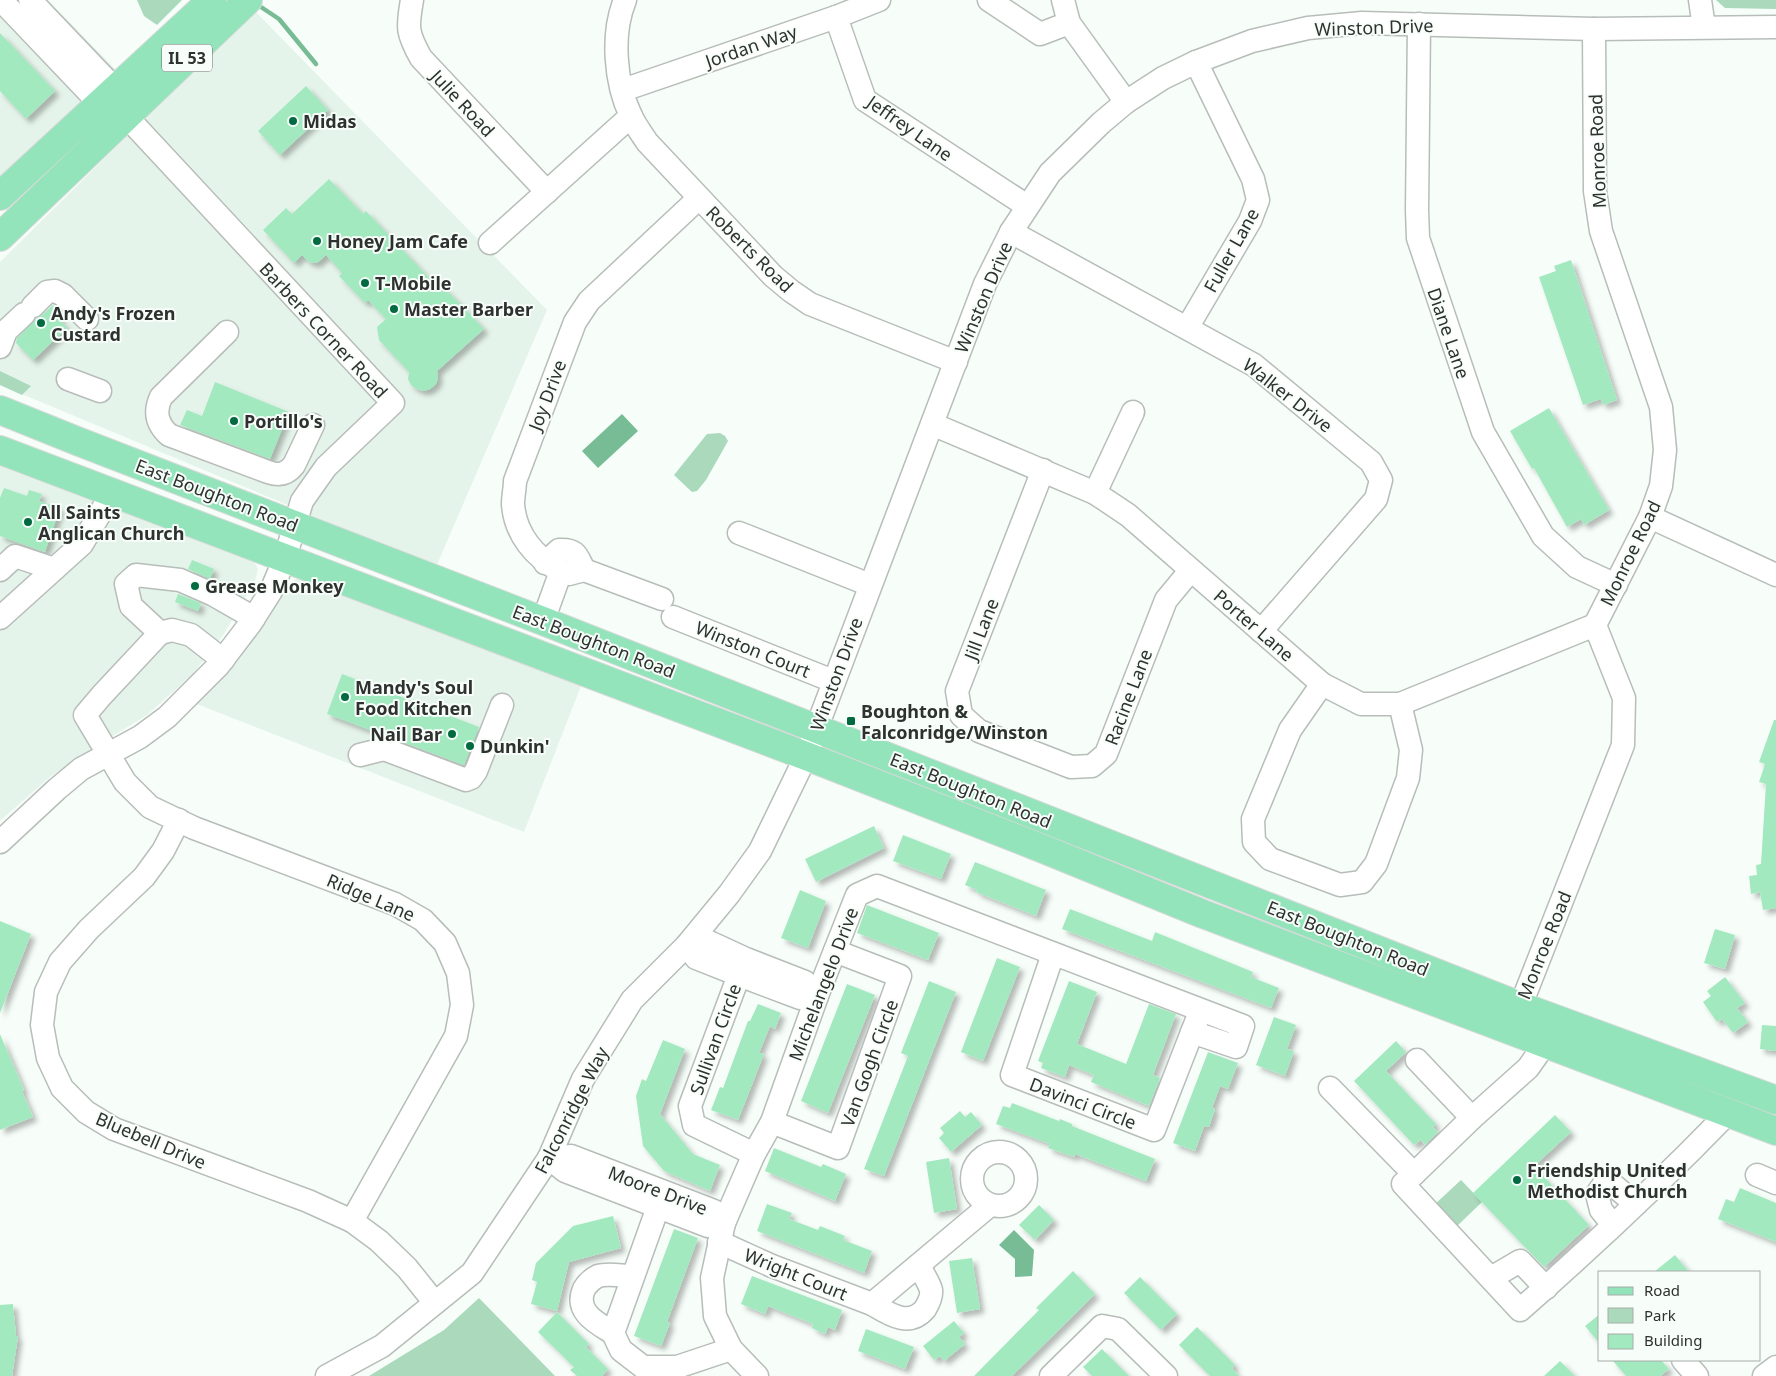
<svg xmlns="http://www.w3.org/2000/svg" width="1776" height="1376" viewBox="0 0 1776 1376" font-family="'Noto Sans',sans-serif">
<defs>
<filter id="shadow"><feDropShadow dx="4.5" dy="4.5" stdDeviation="2.5" flood-color="#0004"/></filter>
</defs>
<rect width="100%" height="100%" fill="#f7fef9"/>
<g fill="#e5f4ea">
<path d="M0 0H48L115 69 0 178Z"/>
<path d="M254 10 547 310 436 567 0 385V262Z"/>
<path d="M0 466 254 562 258 569 255 581 224 634 192 675 147 715 90 750 50 777 0 821Z"/>
<path d="M309 574 583 681 524 832 194 703 233 659 294 580Z"/>
</g>
<g fill="#aad9bc">
<path d="M137 0H182L157 25 144 16Z"/>
<path d="M1716 0H1776V9L1725 8Z"/>
<path d="M0 371 31 386 22 395 0 385Z"/>
<path d="M720 433 725 436 728 441 706 480 697 491 692 492 674 475 707 434Z"/>
<path d="M1461 1180 1482 1202 1455 1228 1434 1205Z"/>
<path d="M479 1298 555 1376H369L444 1330Z"/>
</g>
<g fill="#77bc94">
<path d="M622 414 638 431 598 468 582 451Z"/>
<path d="M1014 1230 1034 1250 1032 1276 1015 1277V1259L999 1245Z"/>
</g>
<g fill="none" stroke-linecap="round" stroke-linejoin="round">
<path stroke="#77bc94" stroke-width="4.5" d="M261 7 279 19 316 64"/>
</g>
<g fill="#a3e9bf" filter="url(#shadow)">
<path d="M0 33 55 91 26 119 0 91Z"/>
<path d="M306 86 328 110 280 155 258 131Z"/>
<path d="M329 179 363 214 366 211 431 280 434 277 484 329 437 371 438 378 436 384 430 389 424 391 417 389 411 385 408 379 409 372 379 340 377 327 386 319 368 300 365 303 339 276 342 273 326 255 317 263 309 262 302 255 294 263 263 230 286 208 292 214Z"/>
<path d="M1571 260 1617 400 1603 405 1601 399 1583 405 1539 277 1556 271 1554 266Z"/>
<path d="M53 305 63 314 58 318 67 328 33 360 16 343 17 338 36 319 42 315Z"/>
<path d="M215 382 289 412 270 459 180 425 187 410 202 416Z"/>
<path d="M1549 408 1609 510 1584 525 1581 519 1567 527 1534 468 1532 469 1510 431Z"/>
<path d="M4 488 27 496 29 490 42 494 39 501 60 508 45 552 0 536V498Z"/>
<path d="M192 560 214 569 210 579 188 569Z"/>
<path d="M178 594 201 603 198 611 175 602Z"/>
<path d="M342 674 479 727 464 765 327 714Z"/>
<path d="M1774 720H1776V908L1763 910 1760 892 1751 894 1749 876 1757 875 1756 865 1761 864 1766 784 1759 782 1765 764 1759 762Z"/>
<path d="M874 826 884 848 816 882 805 859Z"/>
<path d="M903 835 951 854 941 879 893 861Z"/>
<path d="M975 862 1046 890 1036 916 976 892 977 890 965 885Z"/>
<path d="M800 890 826 901 808 948 781 938Z"/>
<path d="M867 905 939 933 928 960 857 933Z"/>
<path d="M1070 909 1152 941 1155 932 1253 972 1251 977 1279 988 1271 1008 1062 929Z"/>
<path d="M0 921 31 934 0 1013Z"/>
<path d="M1715 929 1735 935 1725 969 1704 963Z"/>
<path d="M997 958 1020 967 983 1061 961 1052Z"/>
<path d="M1725 977 1745 1003 1737 1008 1748 1022 1733 1033 1722 1019 1717 1022 1703 1002 1711 996 1707 991Z"/>
<path d="M929 981 956 992 884 1176 864 1169 908 1056 901 1053Z"/>
<path d="M1069 981 1097 992 1077 1044 1126 1064 1149 1004 1176 1014 1153 1075 1160 1078 1149 1106 1091 1082 1094 1075 1069 1065 1065 1077 1041 1068 1043 1063 1038 1061Z"/>
<path d="M847 984 875 995 828 1113 801 1101Z"/>
<path d="M758 1004 781 1013 775 1029 770 1026 759 1053 764 1054 738 1120 711 1110 720 1087 723 1088 748 1021H750Z"/>
<path d="M1274 1017 1296 1025 1287 1049 1294 1051 1285 1076 1256 1065Z"/>
<path d="M1762 1025 1776 1026V1051L1760 1049Z"/>
<path d="M0 1034 24 1090 22 1091 33 1117 0 1130Z"/>
<path d="M663 1040 685 1049 660 1114 693 1154 720 1165 710 1191 664 1171 643 1146 636 1096 642 1079 646 1081Z"/>
<path d="M1396 1041 1406 1052 1386 1071 1436 1124 1433 1127 1438 1132 1425 1145 1421 1140 1414 1145 1354 1081Z"/>
<path d="M1208 1052 1238 1063 1228 1089 1220 1086 1212 1108 1215 1109 1209 1127 1204 1126 1195 1151 1173 1143Z"/>
<path d="M1012 1103 1059 1121 1060 1119 1072 1124V1126L1155 1159 1146 1181 1075 1154 1074 1157 1048 1148 1050 1144 996 1124 1003 1106 1010 1108Z"/>
<path d="M960 1111 965 1117 971 1112 982 1125 951 1152 939 1138 944 1133 940 1128Z"/>
<path d="M1555 1115 1571 1132 1534 1166 1589 1225 1544 1267 1473 1193Z"/>
<path d="M774 1148 821 1167 823 1164 846 1174 835 1201 765 1171Z"/>
<path d="M949 1158 957 1209 934 1213 926 1162Z"/>
<path d="M1740 1188 1776 1203V1242L1718 1219 1726 1199 1734 1202Z"/>
<path d="M767 1204 792 1213 789 1219 818 1230 820 1226 845 1236 843 1240 872 1251 864 1273 757 1231Z"/>
<path d="M1039 1205 1054 1220 1035 1240 1019 1225Z"/>
<path d="M613 1216 621 1248 569 1262 557 1311 531 1304 537 1282 532 1280 536 1263 573 1226Z"/>
<path d="M674 1229 698 1238 667 1322 670 1323 661 1346 634 1336Z"/>
<path d="M1675 1255 1689 1272H1654Z"/>
<path d="M972 1258 980 1309 957 1313 949 1261Z"/>
<path d="M1073 1271 1095 1294 1012 1376H974L1039 1310 1036 1308Z"/>
<path d="M752 1276 842 1310 835 1330 828 1327 825 1334 812 1328 813 1324 768 1306 765 1314 741 1304Z"/>
<path d="M1140 1277 1177 1314 1161 1330 1124 1293Z"/>
<path d="M13 1304 16 1336H18L12 1376H0V1305Z"/>
<path d="M557 1312 589 1344 586 1347 608 1369 602 1376H577L570 1370 574 1367 538 1332Z"/>
<path d="M1600 1314V1344L1585 1326Z"/>
<path d="M954 1321 964 1333 959 1337 965 1344 944 1361 940 1356 934 1360 923 1346Z"/>
<path d="M1197 1327 1235 1365 1232 1368 1239 1376H1210L1179 1345Z"/>
<path d="M866 1329 914 1347 905 1369 858 1351Z"/>
<path d="M1102 1349 1129 1376H1092L1083 1367Z"/>
<path d="M1612 1360H1661L1669 1369 1660 1376H1626Z"/>
<path d="M1560 1361 1575 1376H1544Z"/>
</g>
<g fill="none" stroke-linecap="round" stroke-linejoin="round">
<g stroke="#b7bdb9" stroke-width="25">
<g id="minor">
<path d="M30 0 115 89 121 104"/>
<path d="M412 0C407 28 407 33 421 58L547 192"/>
<path d="M625 0C611 34 615 83 631 116 635 125 642 134 647 142L773 276 791 291 810 304 956 362"/>
<path d="M989 0 1040 34 1069 23"/>
<path d="M1063 0 1069 23 1126 102"/>
<path d="M1700 0 1704 27"/>
<path d="M836 17 865 100 1027 206"/>
<path d="M1419 24 1417 210 1418 238 1483 432 1543 536 1577 567 1616 585"/>
<path d="M623 90 836 17 879 0"/>
<path d="M1011 232 1254 365 1371 462 1381 480 1376 499 1261 631"/>
<path d="M490 243 631 116"/>
<path d="M33 306 47 292 55 291 63 295 87 319"/>
<path d="M1187 328 1250 221 1258 200 1253 179 1196 62"/>
<path d="M227 332 161 397C154 412 157 424 169 435L268 472C279 476 287 474 294 465L313 425"/>
<path d="M0 347 6 331 24 314"/>
<path d="M68 379 100 391"/>
<path d="M932 424 1095 493 1128 515 1322 684 1361 704H1400L1595 625"/>
<path d="M1043 470 957 691 961 715 979 731 1071 767 1092 766 1106 754 1166 600 1190 571"/>
<path d="M1095 493 1133 412"/>
<path d="M1650 517 1776 575"/>
<path d="M739 533 870 585"/>
<path d="M545 563 559 550C577 549 577 556 584 570"/>
<path d="M0 570 15 556 54 569"/>
<path d="M561 571 569 574 584 570 662 599"/>
<path d="M673 617 833 681"/>
<path d="M0 618 82 544 112 493"/>
<path d="M543 621 561 571C535 558 515 534 513 504 513 496 515 488 515 481L575 322 589 301 699 198"/>
<path d="M160 633 131 606 126 584 136 575 180 580 212 594 254 618"/>
<path d="M223 660 191 635 172 630 160 633 102 695 85 715 125 782 150 807 194 828 395 904 423 920 445 943 458 973 462 1005 456 1036 352 1221"/>
<path d="M1322 684 1290 730 1253 819 1254 842 1270 859 1340 885 1362 882 1376 864 1408 778 1411 750 1400 704"/>
<path d="M360 755 384 749 466 780 471 778 476 771 502 705"/>
<path d="M179 820 163 851 144 877 89 929 60 962 46 992 42 1025 48 1058 62 1088 86 1112 114 1129 308 1201 352 1221 379 1241 407 1268 435 1303"/>
<path d="M0 842 57 789 81 769 140 737 167 717 218 666 250 624 271 591 285 558 302 501 326 467 393 403 126 116 100 104 1 0"/>
<path d="M707 941 746 959 805 982 817 996 800 998 739 975 696 958 687 945Z"/>
<path d="M1053 954 1012 1075 1154 1130 1198 1017"/>
<path d="M739 975 690 1106 694 1125 754 1154"/>
<path d="M1515 1020 1623 745 1624 698 1595 625 1650 517 1661 486 1665 450 1661 407 1601 231 1595 191 1594 29"/>
<path d="M1417 1060 1472 1118"/>
<path d="M1330 1088 1414 1174 1472 1118 1528 1068 1545 1044"/>
<path d="M772 1122 838 1148 900 976 835 951"/>
<circle cx="999" cy="1179" r="27"/>
<path d="M549 1158 571 1156 714 1211 724 1223"/>
<path d="M549 1158 565 1171 708 1226 724 1223"/>
<path d="M1414 1174 1403 1184 1520 1310C1592 1247 1662 1181 1728 1113"/>
<path d="M1757 1175 1776 1183"/>
<path d="M658 1207 613 1333 621 1350 643 1367H677L731 1349"/>
<path d="M1613 1225 1601 1210 1597 1194 1607 1180 1636 1204"/>
<path d="M719 1242 772 1266 872 1304 990 1205"/>
<path d="M1491 1278 1520 1261 1546 1288"/>
<path d="M872 1304C889 1314 909 1328 925 1309 928 1304 932 1296 931 1290 929 1282 922 1273 919 1265"/>
<path d="M613 1333C597 1323 574 1312 584 1289 587 1284 592 1279 598 1276 608 1273 622 1276 633 1276"/>
<path d="M1683 1360 1697 1376"/>
<path d="M327 1376 382 1346 472 1273 549 1158 583 1079 632 1000 687 945 729 894 760 851 806 756 985 284 1011 232 1050 173 1101 123 1126 102 1163 78 1196 62 1252 41 1308 28 1362 23 1594 29 1776 27"/>
<path d="M757 1376 731 1349 715 1316 712 1278 724 1223 754 1154 772 1122 817 996 857 895 877 886 1243 1026 1236 1047 1192 1032"/>
<path d="M1051 1376 1102 1326 1118 1329 1166 1376"/>
<path d="M1764 1376 1776 1367"/>
</g>
</g>
<g stroke="#d9dada" stroke-width="30">
<g id="major">
<path d="M0 196 212 0"/>
<path d="M0 237 248 0"/>
<path d="M0 410 77 441 543 621 1520 1006 1776 1100"/>
<path d="M0 450 806 756 1041 848 1203 914 1776 1131"/>
</g>
</g>
<use href="#minor" stroke="#fff" stroke-width="22"/>
<use href="#major" stroke="#93e3bb" stroke-width="28"/>
</g>
<g fill="#016a40" stroke="#f7fef9" stroke-width="2">
<circle cx="293" cy="121" r="5"/>
<circle cx="317" cy="241" r="5"/>
<circle cx="365" cy="283" r="5"/>
<circle cx="394" cy="309" r="5"/>
<circle cx="41" cy="323" r="5"/>
<circle cx="234" cy="421" r="5"/>
<circle cx="28" cy="522" r="5"/>
<circle cx="195" cy="586" r="5"/>
<circle cx="345" cy="697" r="5"/>
<rect x="846" y="716" width="10" height="10" rx="2.5"/>
<circle cx="452" cy="734" r="5"/>
<circle cx="470" cy="746" r="5"/>
<circle cx="1517" cy="1180" r="5"/>
</g>
<g text-anchor="middle" dominant-baseline="central" stroke-width="4" stroke-linejoin="round" paint-order="stroke">
<rect fill="#f7fef9" stroke="#6a6e6c" stroke-width="1" x="162" y="44.5" width="50" height="27" rx="4"/>
<g font-size="16" font-weight="bold" fill="#2e312f">
<text x="187" y="58">IL 53</text>
</g>
<g font-size="18" fill="#2e312f" stroke="#f7fef9">
<text transform="translate(1374 27) rotate(-2)">Winston Drive</text>
<text transform="translate(751 46) rotate(-19)">Jordan Way</text>
<text transform="translate(463 103) rotate(47)">Julie Road</text>
<text transform="translate(910 128) rotate(35)">Jeffrey Lane</text>
<text transform="translate(1597 151) rotate(-92)">Monroe Road</text>
<text transform="translate(750 249) rotate(45)">Roberts Road</text>
<text transform="translate(1231 250) rotate(-61)">Fuller Lane</text>
<text transform="translate(983 297) rotate(-67)">Winston Drive</text>
<text transform="translate(324 330) rotate(47)">Barbers Corner Road</text>
<text transform="translate(1449 333) rotate(71)">Diane Lane</text>
<text transform="translate(547 395) rotate(-69)">Joy Drive</text>
<text transform="translate(1288 395) rotate(38)">Walker Drive</text>
<text transform="translate(217 495) rotate(21)">East Boughton Road</text>
<text transform="translate(1630 553) rotate(-64)">Monroe Road</text>
<text transform="translate(1254 625) rotate(41)">Porter Lane</text>
<text transform="translate(981 629) rotate(-69)">Jill Lane</text>
<text transform="translate(594 641) rotate(21)">East Boughton Road</text>
<text transform="translate(753 649) rotate(22)">Winston Court</text>
<text transform="translate(836 674) rotate(-70)">Winston Drive</text>
<text transform="translate(1128 697) rotate(-69)">Racine Lane</text>
<text transform="translate(971 790) rotate(22)">East Boughton Road</text>
<text transform="translate(371 897) rotate(23)">Ridge Lane</text>
<text transform="translate(1348 938) rotate(22)">East Boughton Road</text>
<text transform="translate(1544 945) rotate(-68)">Monroe Road</text>
<text transform="translate(823 984) rotate(-69)">Michelangelo Drive</text>
<text transform="translate(715 1039) rotate(-70)">Sullivan Circle</text>
<text transform="translate(869 1063) rotate(-70)">Van Gogh Circle</text>
<text transform="translate(1083 1103) rotate(21)">Davinci Circle</text>
<text transform="translate(571 1110) rotate(-63)">Falconridge Way</text>
<text transform="translate(151 1140) rotate(23)">Bluebell Drive</text>
<text transform="translate(658 1190) rotate(21)">Moore Drive</text>
<text transform="translate(796 1274) rotate(22)">Wright Court</text>
</g>
<g font-size="18" font-weight="bold" fill="#2e312f" stroke="#f7fef9" text-anchor="start">
<text x="303" y="121">Midas</text>
<text x="327" y="241">Honey Jam Cafe</text>
<text x="375" y="283">T-Mobile</text>
<text x="404" y="309">Master Barber</text>
<text x="51" y="313">Andy's Frozen<tspan x="51" dy="21">Custard</tspan></text>
<text x="244" y="421">Portillo's</text>
<text x="38" y="512">All Saints<tspan x="38" dy="21">Anglican Church</tspan></text>
<text x="205" y="586">Grease Monkey</text>
<text x="355" y="687">Mandy's Soul<tspan x="355" dy="21">Food Kitchen</tspan></text>
<text x="861" y="711">Boughton &amp;<tspan x="861" dy="21">Falconridge/Winston</tspan></text>
<text x="442" y="734" text-anchor="end">Nail Bar</text>
<text x="480" y="746">Dunkin'</text>
<text x="1527" y="1170">Friendship United<tspan x="1527" dy="21">Methodist Church</tspan></text>
</g>
</g>
<rect x="1598" y="1271" width="162" height="90" fill="#f7fef9" stroke="#a7aca8"/>
<rect x="1608" y="1287" width="25" height="8" fill="#93e3bb" stroke="#a7aca8"/>
<text x="1644" y="1296" font-size="15" fill="#2e312f">Road</text>
<rect x="1608" y="1308" width="25" height="15" fill="#aad9bc" stroke="#a7aca8"/>
<text x="1644" y="1321" font-size="15" fill="#2e312f">Park</text>
<rect x="1608" y="1334" width="25" height="15" fill="#a3e9bf" stroke="#a7aca8"/>
<text x="1644" y="1346" font-size="15" fill="#2e312f">Building</text>
</svg>
